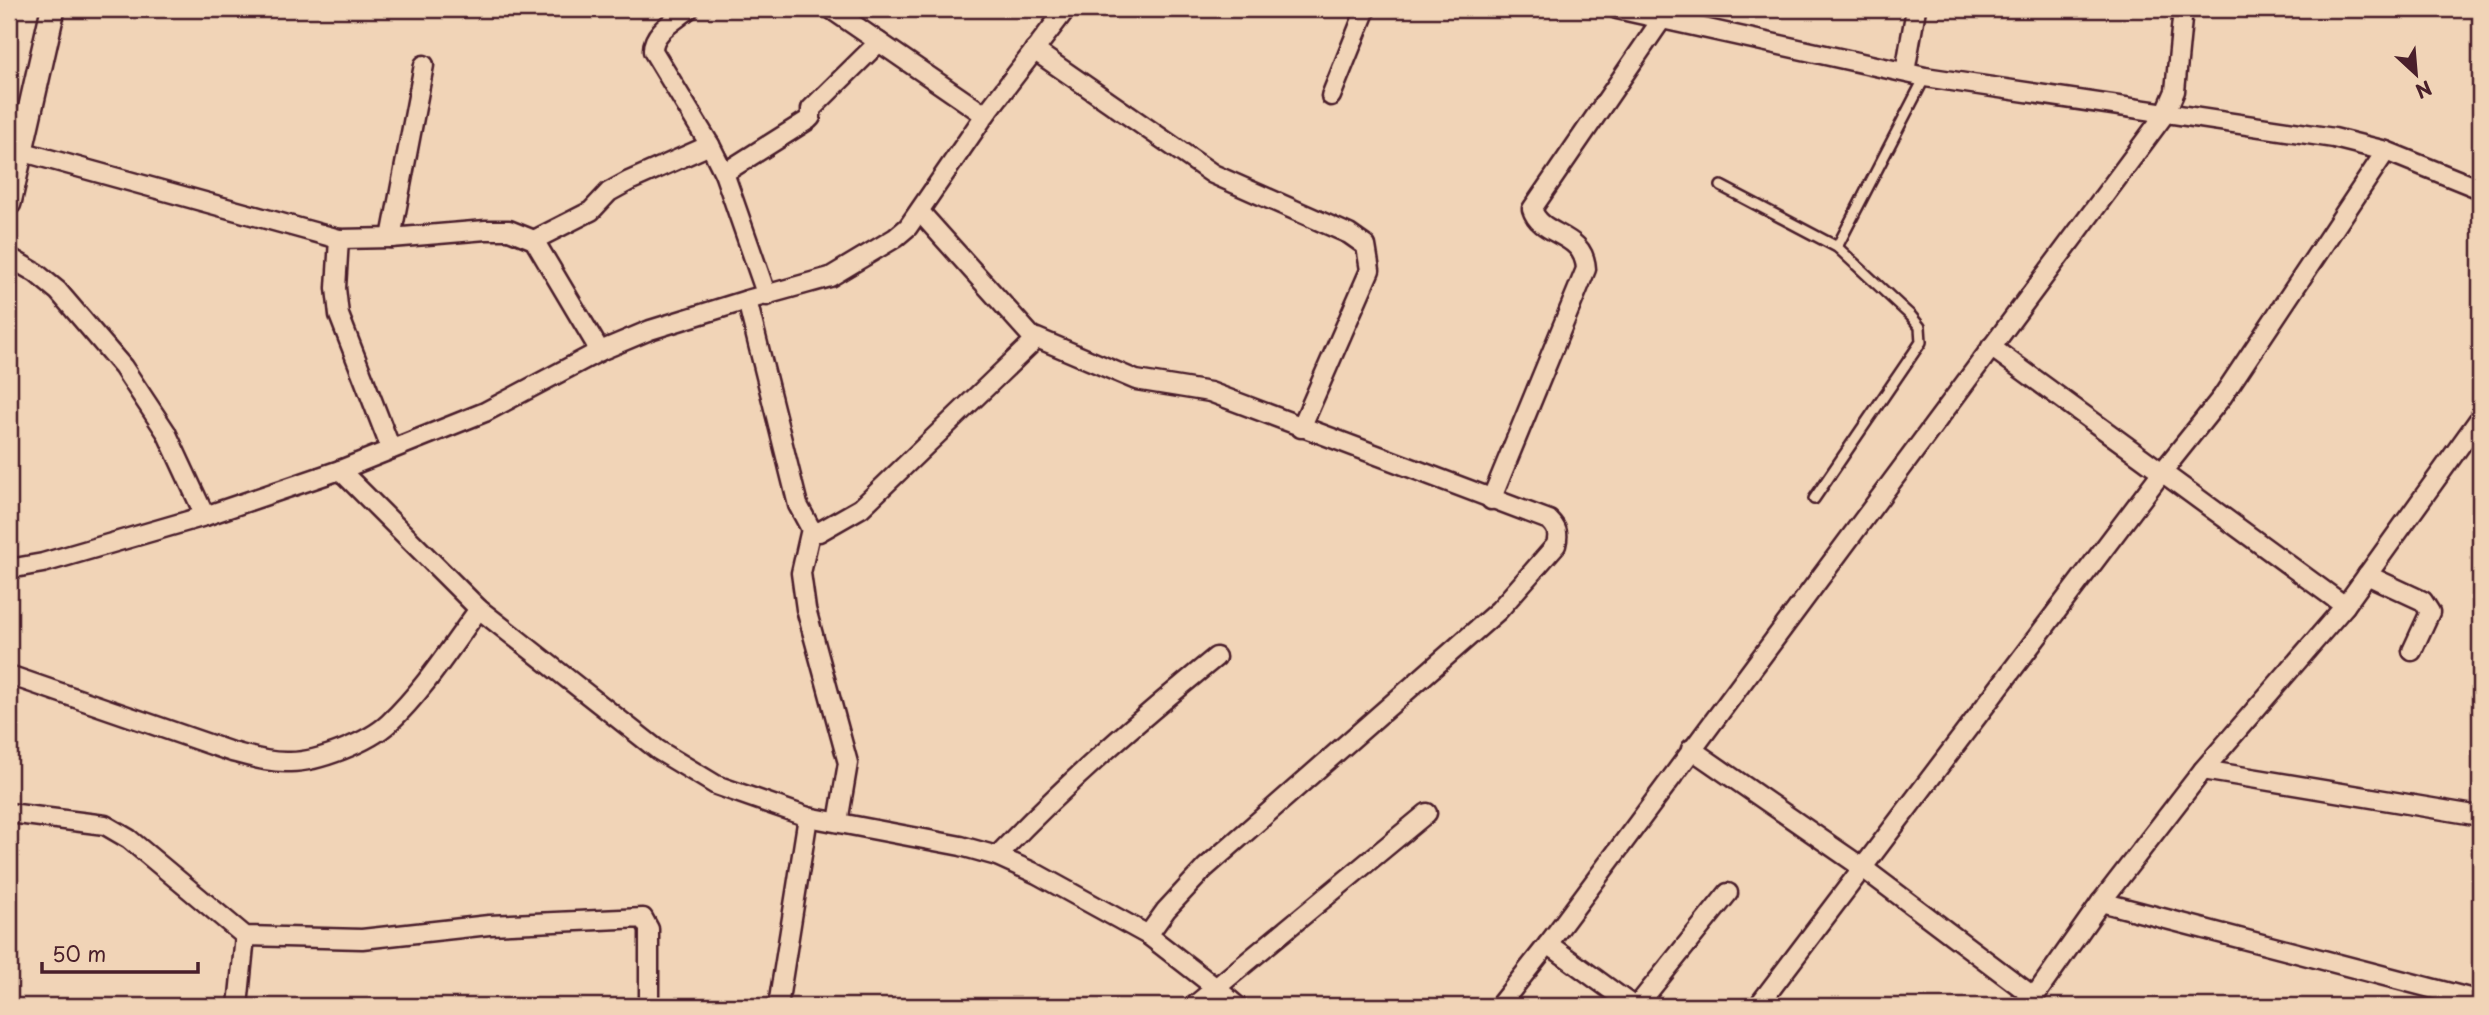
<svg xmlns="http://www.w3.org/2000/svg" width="2489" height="1015" viewBox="0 0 2489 1015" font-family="'Playpen Sans',sans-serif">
<rect width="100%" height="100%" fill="#f1d4b7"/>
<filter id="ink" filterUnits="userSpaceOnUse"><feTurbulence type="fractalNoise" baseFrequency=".0143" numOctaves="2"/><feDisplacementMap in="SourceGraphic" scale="14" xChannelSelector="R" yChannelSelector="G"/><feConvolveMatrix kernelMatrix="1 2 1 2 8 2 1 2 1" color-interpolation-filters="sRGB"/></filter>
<g filter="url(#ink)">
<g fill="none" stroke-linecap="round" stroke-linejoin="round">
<g stroke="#4a1f2b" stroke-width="14">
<g id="service">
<path d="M1721 186 1837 247 1911 316 1920 327 1921 342 1814 499"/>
<path d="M1837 247 1925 77"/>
</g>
</g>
<g stroke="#4a1f2b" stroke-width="23">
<g id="minor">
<path d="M689 9C676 20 652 32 653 51L710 145 724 173 767 296"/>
<path d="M831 9 985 115"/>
<path d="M1617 9 1925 77 2334 138 2386 151 2480 189"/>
<path d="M1034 50 1213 174 1349 234 1366 246 1370 270 1301 428"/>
<path d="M1905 72 1916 9"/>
<path d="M1331 96 1366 9"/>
<path d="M20 151 339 239 391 238 486 230H509L534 240 600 351"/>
<path d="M724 173 808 120 811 117V109L879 42"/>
<path d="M920 212 1035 340"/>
<path d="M391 238 424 65"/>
<path d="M339 239 336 288 339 315 391 449"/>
<path d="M534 240 591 211 609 192 629 181 710 145"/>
<path d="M9 257 36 273 58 291 123 367 166 432 205 516"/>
<path d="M747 300 798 505 811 529 819 532 861 508 1037 338 1136 380 1210 392 1549 520C1557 528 1559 533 1556 545L1499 610 1205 868 1166 910 1148 935"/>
<path d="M1991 347 2345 606"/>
<path d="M340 470 479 609 658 750 716 785 808 817 961 846 997 856 1037 874 1148 935 1215 987 1237 1006"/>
<path d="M1491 500 1586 269C1584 231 1541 238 1532 209L1662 19"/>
<path d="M811 529 801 573 806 609 848 763 838 822"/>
<path d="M9 569 43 563 205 516 340 470 485 412 600 351 650 330 747 300 830 277 895 238 908 227 985 115 1066 9"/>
<path d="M2367 575 2423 601 2430 612 2412 651"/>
<path d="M9 675 232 752C252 757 270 763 290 762 318 762 369 742 389 723 424 690 451 647 479 609"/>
<path d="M1691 749 1863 868 2034 997 2027 1005"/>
<path d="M2203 770 2480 816"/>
<path d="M9 813 105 825 129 839 245 936 362 939 489 925 643 918 649 929V1006"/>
<path d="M997 856C1066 783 1139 720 1216 657"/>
<path d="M2101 902 2469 998 2480 1005"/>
<path d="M1548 944 1633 1006"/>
<path d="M238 1006 245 936"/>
<path d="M778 1006 808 817"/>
<path d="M1194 1006 1427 813"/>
<path d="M1499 1006 1548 944 2165 114 2175 91 2183 9"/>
<path d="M1637 1006 1728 893"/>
<path d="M1758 1006 2162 472 2222 397 2386 151"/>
<path d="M2033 1006 2034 997 2101 902 2203 770 2345 606 2480 418"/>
</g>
</g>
<g stroke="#4a1f2b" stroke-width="28">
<path id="tertiary" d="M9 203 53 9"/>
</g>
<use href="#service" stroke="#f1d4b7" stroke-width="9"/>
<use href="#minor" stroke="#f1d4b7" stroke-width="18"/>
<use href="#tertiary" stroke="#f1d4b7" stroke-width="23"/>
</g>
</g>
<rect width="2489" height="1015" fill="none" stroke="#f1d4b7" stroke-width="35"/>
<rect x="18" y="18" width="2454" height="980" fill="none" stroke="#4a1f2b" stroke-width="2.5" filter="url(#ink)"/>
<g transform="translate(2416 74) rotate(154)" stroke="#f1d4b7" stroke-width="5" paint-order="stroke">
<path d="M0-5L12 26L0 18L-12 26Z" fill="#4a1f2b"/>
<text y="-10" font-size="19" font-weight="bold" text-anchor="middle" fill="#4a1f2b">N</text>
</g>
<path d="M42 962v10h156v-10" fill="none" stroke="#4a1f2b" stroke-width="3.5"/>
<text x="52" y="962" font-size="21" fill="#4a1f2b" stroke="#f1d4b7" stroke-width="5" paint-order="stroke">50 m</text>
</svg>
